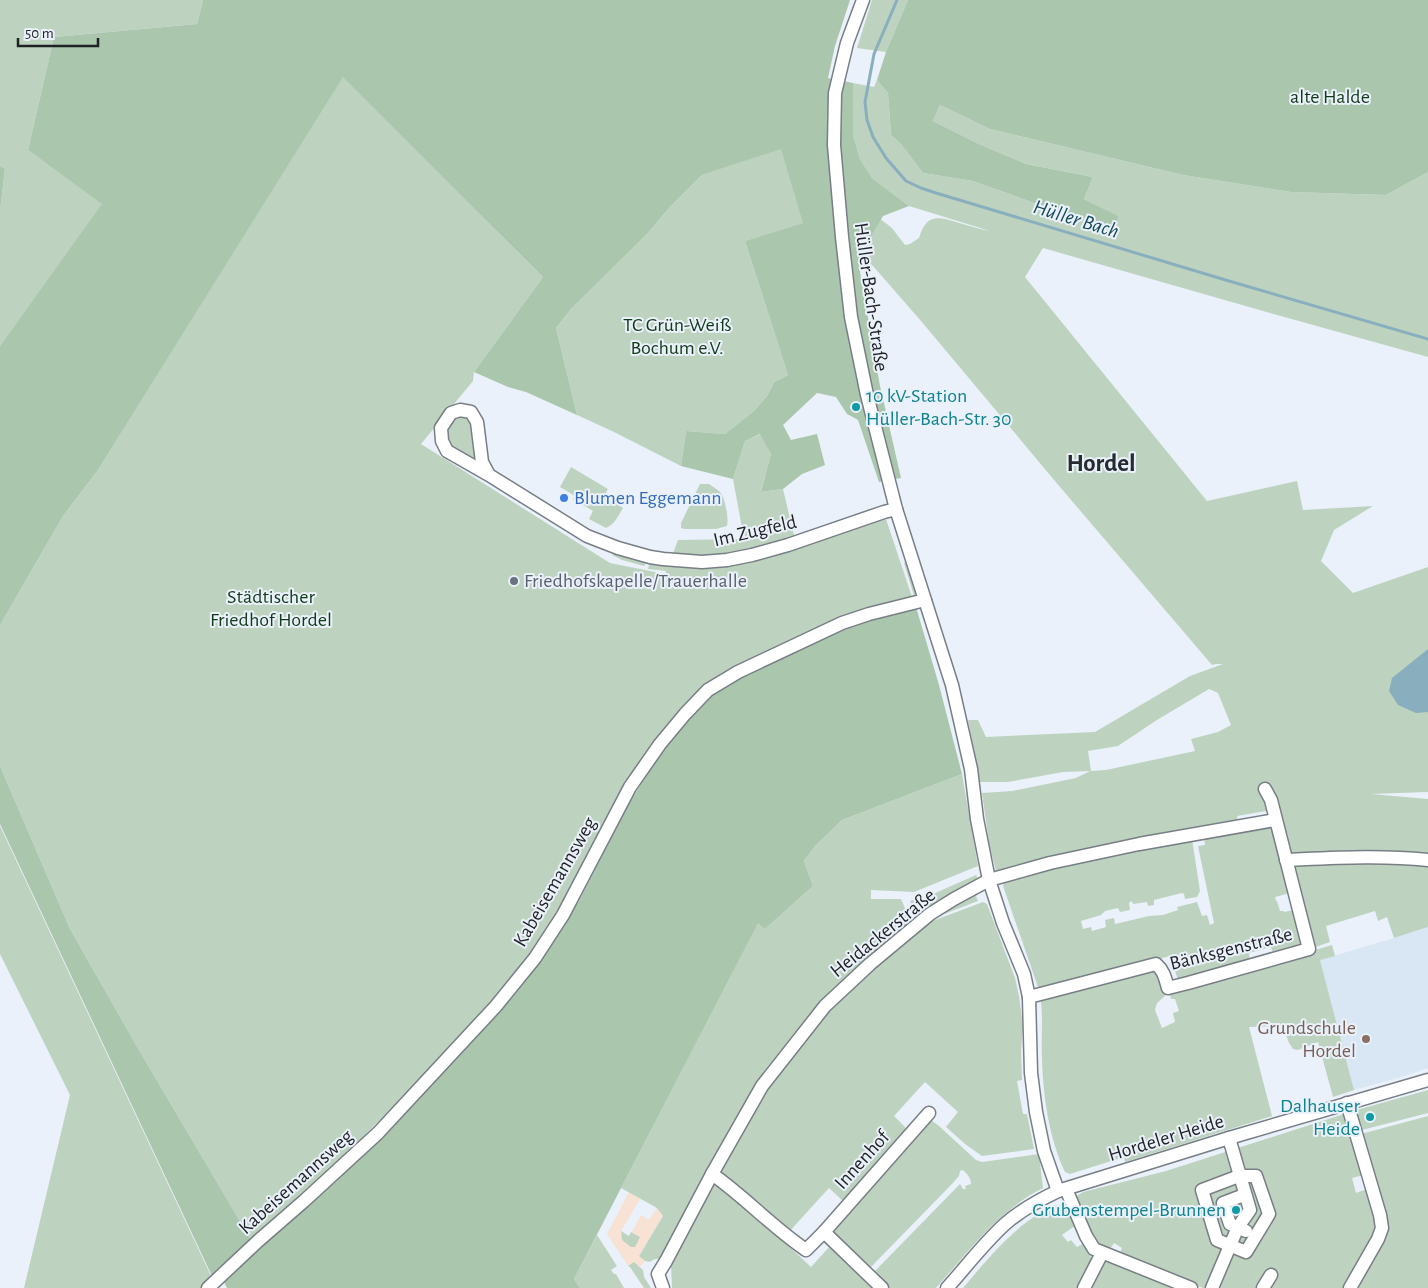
<svg xmlns="http://www.w3.org/2000/svg" width="1428" height="1288" viewBox="0 0 1428 1288" font-family="'Alegreya Sans',sans-serif">
<rect width="100%" height="100%" fill="#eaf1fa"/>
<path fill="#d9e6f4" d="M1428 927V1068L1405 1076 1354 1090 1320 960 1394 938Z"/>
<path fill="#f7e2d3" d="M629 1192 640 1199 621 1231V1235L634 1247 640 1237 632 1232 641 1215 649 1220 657 1208 663 1216 639 1255 645 1261 640 1267 634 1262 628 1266 607 1234Z"/>
<g fill="#bed3bf" fill-rule="evenodd">
<path d="M0 0H203L197 24 54 37 28 150 103 204 0 346V211L5 169 0 166Z"/>
<path d="M872 0H908L886 52 857 48Z"/>
<path d="M343 76 543 277 474 372 473 381 421 444 610 563 665 574 666 571 648 569 650 561 669 564 678 540 744 539 733 479 745 441 761 434 771 454 761 492 783 489 797 548 886 519 912 597 675 719 659 734 641 761 554 921 490 1008 351 1149 251 1240 136 1045 70 929 0 766V625L63 516 98 470Z"/>
<path d="M877 80 888 93 891 135 901 144 923 173 973 181 1054 210 1116 225 1117 216 1084 199 1093 177 1026 164 979 144 933 121 940 105 990 129 1183 175 1291 192 1386 195 1428 172V357L1270 313 1043 248 1025 277 1207 501 1297 481 1303 510 1373 506 1334 530 1321 561 1353 593 1428 567V792L1371 794 1428 799V857L1296 855 1290 853 1278 809 1237 816 1238 822 997 875 989 843 982 793 1012 791 1076 778 1090 771 1063 772 1008 782H980L968 720H978L986 737 1095 732 1190 676 1223 664H1216L1212 665 1060 487 921 321 873 266 842 237 874 214 892 228 905 245 910 244 919 238C926 215 936 216 956 222 967 225 979 229 990 231L909 206 872 178 860 159 853 135V83L874 87ZM1209 689 1218 693 1231 725 1218 732 1191 739 1195 751 1106 770 1091 771 1088 751 1118 746 1157 720Z"/>
<path d="M781 148 804 223 745 241 788 375 774 382 767 396 755 410 725 434 686 431 681 466 614 432 577 415 556 328 571 309 646 235 669 208 702 175Z"/>
<path d="M457 417 469 418C475 426 479 452 475 461 469 458 455 451 451 446 444 437 448 423 457 417Z"/>
<path d="M571 467 608 489 604 496 623 508C618 516 615 524 606 528L589 519 593 511 573 499 575 496 560 487Z"/>
<path d="M700 484H709C712 486 717 489 720 492 725 498 729 518 727 526L716 529H685L681 528V523Z"/>
<path d="M616 552 647 561 644 566 622 560 612 555Z"/>
<path d="M908 561 917 590 914 596 904 563Z"/>
<path d="M962 774 978 866 914 892 871 890V899H901L911 922 775 1061 664 1260C657 1258 655 1258 650 1262L645 1261 639 1256 663 1216 657 1208 621 1188 758 922 765 929 813 886 804 861 815 846 842 820Z"/>
<path d="M0 826 212 1278 202 1288H24L70 1095 0 954Z"/>
<path d="M1266 826 1270 827 1273 831 1290 893 1275 897 1276 901H1277L1280 911H1283L1284 912 1294 910 1302 945 1273 956 1271 947 1249 953 1250 961 1180 980 1177 977 1170 956 1103 974 1039 990 1003 886 1004 882 1018 878 1044 870 1192 839 1200 891 1197 897 1185 899 1184 894 1182 893 1154 900V905L1148 906 1147 902 1133 904 1132 901 1129 903 1130 910 1120 912 1118 908 1105 911 1101 915 1081 921 1083 929 1091 927 1092 931 1106 927 1105 920 1114 918 1115 924 1149 916 1163 915 1178 910 1177 907 1197 902 1202 916 1207 915 1210 925 1214 923 1198 846 1205 845 1204 837Z"/>
<path d="M1380 861 1428 865V927L1394 938 1387 917 1378 921 1375 911 1326 926 1330 942 1313 948 1291 864Z"/>
<path d="M976 875 978 879 917 917 910 901 916 899 920 908 936 901 933 894Z"/>
<path d="M975 894 978 901 931 919Z"/>
<path d="M983 902 987 904 1015 978 1019 996 1023 1026 1021 1051 1022 1080 1017 1081 1023 1114H1027L1034 1149 982 1156 965 1144 946 1127 958 1112 925 1082 894 1116 909 1131 844 1202 829 1188 788 1233 728 1180 722 1173 721 1170 766 1091 826 1014 883 959 927 923Z"/>
<path d="M1332 945 1335 956 1320 960 1354 1090 1333 1097 1318 1042 1298 1050 1293 1049 1289 1043 1283 1026 1249 1027 1272 1116 1125 1162 1124 1157 1070 1174 1065 1172C1049 1138 1043 1096 1042 1059 1041 1039 1043 1020 1041 1000L1156 969 1165 993V996L1157 1003 1155 1010 1162 1028 1175 1022 1173 1013 1179 1011 1175 999H1171L1169 991 1235 974Z"/>
<path d="M1428 1090V1113L1358 1131 1353 1111Z"/>
<path d="M1347 1113 1364 1175 1352 1178 1356 1193 1367 1189 1376 1219V1232L1344 1288H1203L1119 1255 1122 1248 1114 1243 1108 1252 1095 1245 1074 1198 1083 1192 1166 1171Z"/>
<path d="M1428 1116V1288H1355L1385 1235 1361 1134Z"/>
<path d="M931 1120 939 1126 976 1160 982 1162 1039 1154 1043 1188C999 1210 968 1252 936 1288H888L874 1274V1272L960 1184 963 1189H966L965 1186 971 1184C971 1178 967 1174 963 1170L960 1171 959 1176 951 1185 869 1269 833 1237 831 1228Z"/>
<path d="M716 1183 744 1204 811 1267 831 1245 876 1288H672L671 1265 685 1235 712 1185Z"/>
<path d="M1062 1204 1076 1225 1062 1235 1068 1242 1071 1240 1077 1247 1084 1243 1093 1262 1079 1288H963C986 1261 1010 1231 1040 1213 1047 1208 1054 1206 1062 1204Z"/>
<path d="M621 1231 629 1236 631 1232 640 1237 635 1247H631L622 1240Z"/>
<path d="M597 1235 617 1266 611 1270 614 1274H616L624 1288H580L574 1279Z"/>
<path d="M1106 1260 1182 1288H1089Z"/>
<path d="M634 1262 643 1270 644 1277 651 1288H644L630 1267 628 1266Z"/>
</g>
<g fill="#aac6ac">
<path d="M203 0H850L835 46 828 78 853 83V135L860 159 872 178 909 206 883 216 866 244 860 272 880 386 901 478 879 482 858 420 847 414 836 397 817 393 783 425 791 440 817 434 825 465 802 474 783 489 761 492 771 454 760 434 745 441 733 479 681 466 686 431 725 434 755 410 767 396 774 382 788 375 745 241 803 223 781 149 702 175 669 208 646 235 571 309 556 328 577 415 526 392 508 387 474 372 543 277 343 77 98 470 63 516 0 625V346L102 204 28 150 54 37 197 24Z"/>
<path d="M908 0H1428V172L1386 195 1291 192 1183 175 990 129 940 105 933 121 979 144 1026 164 1093 177 1084 199 1118 216 1116 226 1054 210 973 181 923 173 901 144 891 135 888 93 877 80 886 52Z"/>
<path d="M0 166 5 169 0 211Z"/>
<path d="M916 607 939 685 962 774 842 820 815 846 804 861 813 886 765 929 758 923 574 1279 580 1288H227L224 1282 383 1135 506 1004 579 901 631 800 674 732 706 699 743 673 854 624Z"/>
<path d="M0 766 70 929 136 1045 251 1240 212 1276 0 824Z"/>
</g>
<path fill="#89afbe" d="M1428 649V712L1416 713 1398 705 1389 691 1392 678Z"/>
<g fill="none" stroke-linecap="round" stroke-linejoin="round">
<path stroke="#89afbe" stroke-width="3" d="M897 0 874 54 865 102 867 120 873 137 886 158 906 181 921 188 936 193 1229 281 1428 339"/>
<g stroke="#787e86" stroke-width="15">
<g id="street">
<path d="M863 0 847 43 835 93 834 145 842 237 851 317 867 395 896 509 952 685 971 769 977 819 989 880 1003 923 1024 974 1029 997 1031 1073 1036 1112 1044 1151 1058 1191"/>
<path d="M489 475 447 451 442 441 441 428 451 413 460 410 471 412 477 422 482 462 489 475 587 536 618 548 650 557 663 559 702 562 727 560 752 555 788 545 884 512 896 509"/>
<path d="M1286 860C1333 858 1380 855 1428 860"/>
<path d="M1029 997 1156 964C1164 971 1165 978 1168 988L1188 983 1309 949 1271 800 1265 789"/>
<path d="M1347 1103 1380 1215 1382 1228 1378 1239 1350 1288"/>
<path d="M712 1174C745 1197 772 1227 806 1250L824 1232 882 1288"/>
<path d="M1239 1176H1256L1269 1214 1246 1252 1217 1240 1202 1190Z"/>
<path d="M1066 1189 1086 1236 1094 1249 1191 1288"/>
<path d="M1244 1195 1223 1203 1230 1224 1246 1231"/>
<path d="M824 1232 929 1113"/>
<path d="M208 1288 258 1241 304 1201 378 1133 496 1006 535 958 563 915 630 787 660 744 685 714 708 690 738 672 842 623 869 614 925 600"/>
<path d="M663 1288 658 1274 666 1261 712 1174 762 1086 825 1006 870 964 930 914 954 899 989 880 1050 863 1139 844 1275 820"/>
<path d="M947 1288C966 1267 984 1243 1005 1224 1021 1210 1039 1200 1058 1191L1229 1138 1428 1080"/>
<path d="M1084 1288 1102 1253"/>
<path d="M1212 1288 1238 1227 1250 1210 1229 1138"/>
<path d="M1263 1288 1271 1275"/>
</g>
</g>
<use href="#street" stroke="#fff" stroke-width="12"/>
</g>
<g fill="#0f9aa8" stroke="#eaf1fa" stroke-width="2">
<circle cx="856" cy="407" r="5"/>
<circle cx="1370" cy="1117" r="5"/>
<circle cx="1236" cy="1210" r="5"/>
</g>
<circle fill="#3f7fe0" stroke="#eaf1fa" stroke-width="2" cx="564" cy="498" r="5"/>
<circle fill="#6b7280" stroke="#eaf1fa" stroke-width="2" cx="514" cy="581" r="5"/>
<circle fill="#8d6e63" stroke="#eaf1fa" stroke-width="2" cx="1366" cy="1039" r="5"/>
<g text-anchor="middle" dominant-baseline="central" stroke-width="4" stroke-linejoin="round" paint-order="stroke">
<g font-size="20" fill="#113b18" stroke="#eaf1fa">
<text x="1330" y="97">alte Halde</text>
<text x="677" y="325">TC Grün-Weiß<tspan x="677" dy="23">Bochum e.V.</tspan></text>
<text x="271" y="597">Städtischer<tspan x="271" dy="23">Friedhof Hordel</tspan></text>
</g>
<g font-size="20" fill="#1f2124" stroke="#eaf1fa">
<text transform="translate(871 297) rotate(82)">Hüller-Bach-Straße</text>
<text transform="translate(755 531) rotate(-13)">Im Zugfeld</text>
<text transform="translate(555 882) rotate(-60)">Kabeisemannsweg</text>
<text transform="translate(883 933) rotate(-39)">Heidackerstraße</text>
<text transform="translate(1231 949) rotate(-14)">Bänksgenstraße</text>
<text transform="translate(1166 1138) rotate(-17)">Hordeler Heide</text>
<text transform="translate(862 1160) rotate(-48)">Innenhof</text>
<text transform="translate(296 1182) rotate(-42)">Kabeisemannsweg</text>
</g>
<g font-size="20" fill="#0d838f" stroke="#eaf1fa" text-anchor="end">
<text x="866" y="396" text-anchor="start">10 kV-Station<tspan x="866" dy="23">Hüller-Bach-Str. 30</tspan></text>
<text x="1360" y="1106">Dalhauser<tspan x="1360" dy="23">Heide</tspan></text>
<text x="1226" y="1210">Grubenstempel-Brunnen</text>
</g>
<g font-size="20" fill="#366cbe" stroke="#eaf1fa" text-anchor="start">
<text x="574" y="498">Blumen Eggemann</text>
</g>
<g font-size="20" fill="#5b616d" stroke="#eaf1fa" text-anchor="start">
<text x="524" y="581">Friedhofskapelle/Trauerhalle</text>
</g>
<g font-size="20" fill="#785e54" stroke="#eaf1fa" text-anchor="end">
<text x="1356" y="1028">Grundschule<tspan x="1356" dy="23">Hordel</tspan></text>
</g>
<g font-size="21" font-style="italic" fill="#14495a" stroke="#eaf1fa">
<text transform="translate(1076 219) rotate(17)">Hüller Bach</text>
</g>
<g font-size="25" font-weight="bold" fill="#262b32" stroke="#eaf1fa">
<text x="1101" y="463">Hordel</text>
</g>
</g>
<path d="M18 38v8h80v-8" fill="none" stroke="#1f2124" stroke-width="2.5"/>
<text x="25" y="38" font-size="15" fill="#1f2124" stroke="#eaf1fa" stroke-width="4" paint-order="stroke">50 m</text>
</svg>
